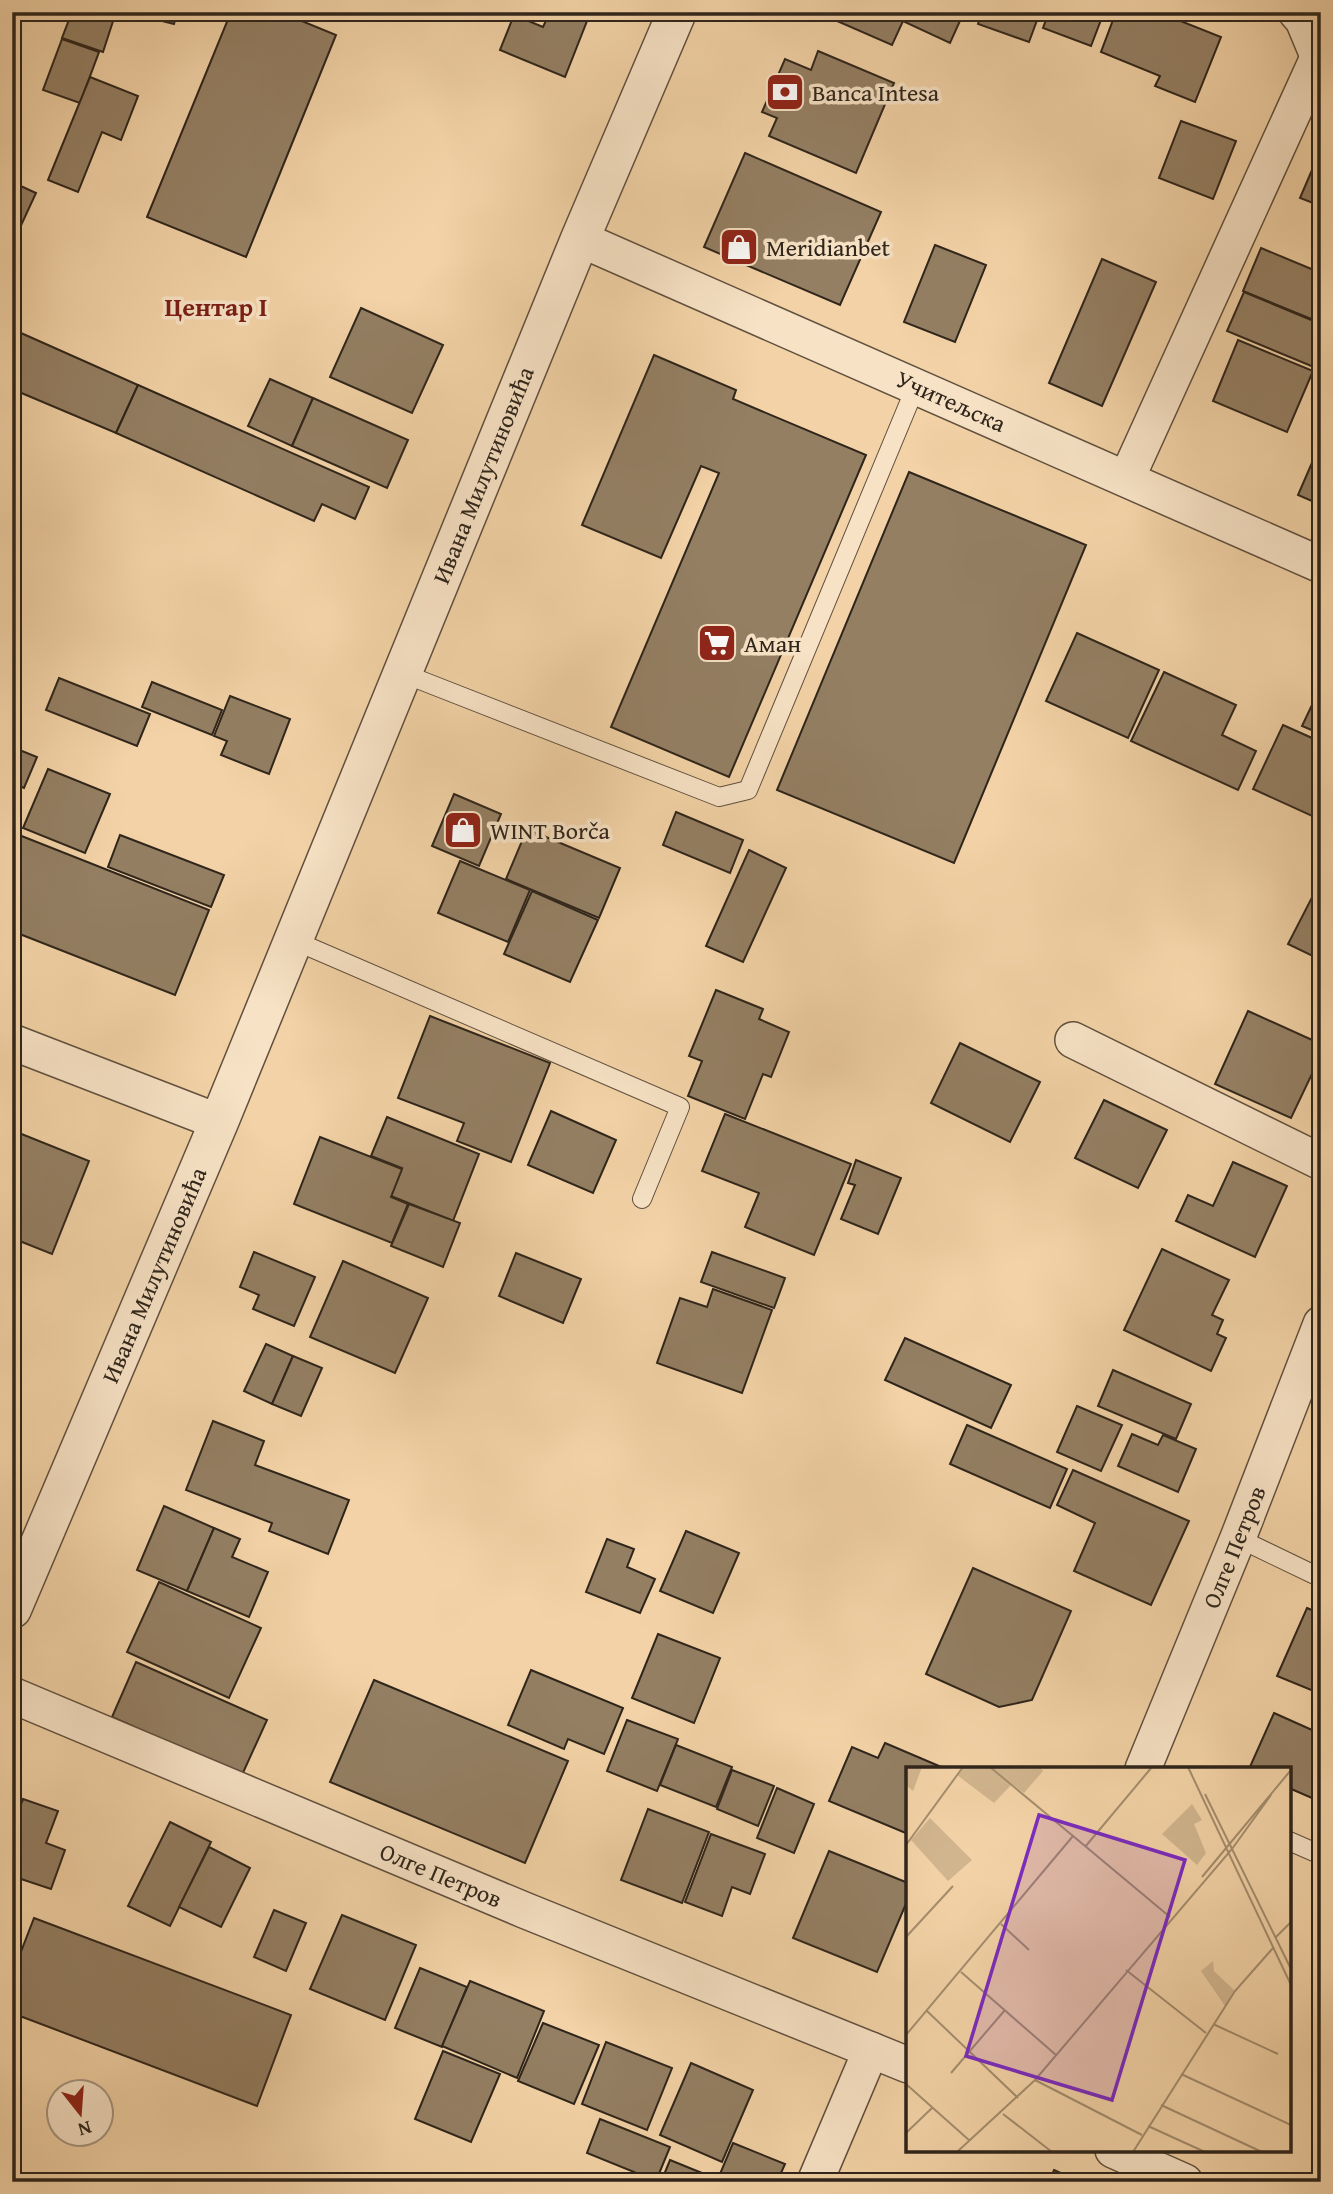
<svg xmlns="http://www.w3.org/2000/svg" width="1333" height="2194" viewBox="0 0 1333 2194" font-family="'Gentium Book Plus',serif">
<rect width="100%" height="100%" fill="#f2d2a6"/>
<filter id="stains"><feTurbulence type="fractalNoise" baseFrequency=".00286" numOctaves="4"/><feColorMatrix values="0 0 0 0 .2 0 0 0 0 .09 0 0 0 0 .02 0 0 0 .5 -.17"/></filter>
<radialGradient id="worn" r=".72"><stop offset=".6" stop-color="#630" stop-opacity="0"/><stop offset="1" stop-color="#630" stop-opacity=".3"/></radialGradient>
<g fill="#947f63" stroke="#2f251b" stroke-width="2">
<path d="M72 12H116L103 52 62 38Z"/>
<path d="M127 12H177L174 24Z"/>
<path d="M231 12H280L336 35 246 257 147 217Z"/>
<path d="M550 12H566L587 21 565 77 500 50 514 15 543 27Z"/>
<path d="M841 12H964L950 43 903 21 892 45 837 21Z"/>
<path d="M982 12H1040L1029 42 978 24Z"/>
<path d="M1049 12H1104L1091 46 1043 28Z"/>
<path d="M1116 12H1158L1221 37 1195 102 1155 86 1160 76 1101 52Z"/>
<path d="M62 39 99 52 80 103 43 90Z"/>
<path d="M818 51 894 83 856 173 769 136 777 118 762 112 785 59 811 70Z"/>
<path d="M90 77 138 96 121 140 102 132 78 192 48 180Z"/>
<path d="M1181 121 1236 141 1213 199 1159 178Z"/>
<path d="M1321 149V206L1300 198Z"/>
<path d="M745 153 881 212 840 305 704 247Z"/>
<path d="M12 182 36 193 18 232 12 229Z"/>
<path d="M935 245 986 265 955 342 904 322Z"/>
<path d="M1261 248 1321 273V323L1243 291Z"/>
<path d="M1102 259 1156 282 1102 406 1049 383Z"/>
<path d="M1244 292 1321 324V370L1227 331Z"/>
<path d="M361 308 443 345 412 413 330 377Z"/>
<path d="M12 329 138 385 116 433 12 389Z"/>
<path d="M1238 340 1313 371 1287 432 1213 401Z"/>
<path d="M654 355 736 390 733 399 866 455 729 777 611 727 719 473 701 466 661 558 582 525Z"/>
<path d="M270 379 313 398 292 446 248 426Z"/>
<path d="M138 385 369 487 355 519 322 504 314 521 116 433Z"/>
<path d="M313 398 408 440 387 488 292 446Z"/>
<path d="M1321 442V505L1298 495Z"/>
<path d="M909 472 1086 545 954 863 777 790Z"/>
<path d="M1077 633 1159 670 1128 738 1046 701Z"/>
<path d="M1164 672 1236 705 1222 735 1256 751 1238 790 1131 741Z"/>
<path d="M59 678 150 714 137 746 46 710Z"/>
<path d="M152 682 222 710 212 735 142 707Z"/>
<path d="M1321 686V734L1302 726Z"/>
<path d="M230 696 290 719 269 774 221 755 227 741 214 736Z"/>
<path d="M1283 725 1321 742V820L1253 789Z"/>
<path d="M12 747 37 757 24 788 12 783Z"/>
<path d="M48 769 110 794 85 853 23 828Z"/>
<path d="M454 794 501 814 479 866 432 846Z"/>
<path d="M676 812 743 840 730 873 663 845Z"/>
<path d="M527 829 620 868 599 918 506 879Z"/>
<path d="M19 835 209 910 175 995 12 931V851Z"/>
<path d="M120 835 224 875 211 907 108 867Z"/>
<path d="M749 850 786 868 743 962 706 946Z"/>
<path d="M460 861 530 890 508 942 438 913Z"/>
<path d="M1321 880V960L1288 944Z"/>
<path d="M532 891 598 920 570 982 504 954Z"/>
<path d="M716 990 763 1009 759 1019 789 1032 771 1077 763 1074 745 1119 688 1096 702 1061 689 1056Z"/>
<path d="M1248 1011 1321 1044V1055L1291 1118 1215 1084Z"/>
<path d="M430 1016 550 1063 511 1162 457 1141 464 1123 398 1098Z"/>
<path d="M960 1043 1040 1082 1010 1142 931 1103Z"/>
<path d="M1104 1100 1167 1130 1138 1188 1075 1158Z"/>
<path d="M551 1111 616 1140 593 1193 528 1165Z"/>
<path d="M725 1114 851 1164 814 1255 745 1227 759 1193 702 1171Z"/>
<path d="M387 1117 479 1154 453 1221 391 1196 402 1168 371 1156Z"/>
<path d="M19 1133 89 1161 52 1254 12 1238V1150Z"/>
<path d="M320 1137 402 1169 391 1197 408 1204 392 1243 294 1204Z"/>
<path d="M856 1160 901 1178 878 1234 841 1219 855 1185 848 1183Z"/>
<path d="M1233 1162 1287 1186 1255 1257 1176 1221 1188 1195 1213 1206Z"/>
<path d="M409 1204 460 1223 443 1267 391 1246Z"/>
<path d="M1162 1249 1229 1280 1212 1315 1223 1320 1217 1334 1226 1338 1211 1371 1124 1330Z"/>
<path d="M254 1252 315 1277 294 1326 253 1309 259 1295 240 1287Z"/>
<path d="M712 1252 785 1278 774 1308 701 1282Z"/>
<path d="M516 1253 581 1279 563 1323 499 1296Z"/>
<path d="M343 1261 428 1298 395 1373 310 1337Z"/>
<path d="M713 1289 772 1310 742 1393 657 1363 680 1298 707 1307Z"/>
<path d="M905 1338 1011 1385 991 1428 885 1380Z"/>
<path d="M266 1344 293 1356 272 1404 244 1391Z"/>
<path d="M293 1356 322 1368 301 1416 272 1404Z"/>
<path d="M1113 1370 1191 1404 1176 1439 1098 1406Z"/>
<path d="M1077 1406 1122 1425 1101 1471 1057 1452Z"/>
<path d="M213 1421 264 1441 255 1465 349 1500 328 1554 269 1531 272 1523 186 1490Z"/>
<path d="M967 1425 1067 1469 1050 1508 950 1464Z"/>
<path d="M1132 1434 1158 1445 1163 1435 1196 1449 1178 1492 1118 1466Z"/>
<path d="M1073 1470 1189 1521 1151 1605 1074 1571 1095 1523 1057 1505Z"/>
<path d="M164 1506 214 1528 187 1591 137 1570Z"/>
<path d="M214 1528 240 1539 232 1557 268 1572 249 1617 187 1591Z"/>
<path d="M686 1531 739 1553 713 1613 660 1591Z"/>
<path d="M607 1539 634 1549 627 1567 655 1579 640 1613 586 1592Z"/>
<path d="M973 1568 1071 1611 1032 1700 999 1707 926 1674Z"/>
<path d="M159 1582 261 1628 229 1698 127 1652Z"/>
<path d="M1307 1608 1321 1614V1694L1277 1676Z"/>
<path d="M658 1634 720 1658 694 1723 632 1698Z"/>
<path d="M136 1662 267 1720 242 1775 112 1717Z"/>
<path d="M531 1670 623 1708 604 1754 568 1739 564 1749 508 1725Z"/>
<path d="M374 1680 568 1761 525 1863 330 1782Z"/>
<path d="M1274 1713 1321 1734V1802L1289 1788V1769H1249Z"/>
<path d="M627 1720 678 1739 657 1791 607 1771Z"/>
<path d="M885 1743 946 1769H908V1834L829 1801 852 1747 878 1758Z"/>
<path d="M676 1745 732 1767 716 1807 660 1785Z"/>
<path d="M732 1770 774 1786 758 1826 717 1809Z"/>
<path d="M777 1788 814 1804 794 1853 757 1838Z"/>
<path d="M23 1799 58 1811 46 1843 65 1850 51 1889 12 1876V1830Z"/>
<path d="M648 1809 709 1832 682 1903 621 1880Z"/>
<path d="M170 1822 211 1842 170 1926 128 1906Z"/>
<path d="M711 1834 765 1854 750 1894 732 1887 722 1916 685 1902Z"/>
<path d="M209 1847 250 1868 221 1927 179 1907Z"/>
<path d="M829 1851 908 1883V1899L877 1972 793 1938Z"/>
<path d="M274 1910 306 1923 286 1971 254 1957Z"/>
<path d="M342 1915 416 1945 385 2020 310 1989Z"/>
<path d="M34 1918 291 2015 257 2106 12 2013V1975Z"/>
<path d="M420 1968 467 1987 442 2047 395 2028Z"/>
<path d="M470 1981 544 2011 517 2078 442 2046Z"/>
<path d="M543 2023 599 2045 574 2104 518 2081Z"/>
<path d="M606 2042 672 2068 647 2130 582 2104Z"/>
<path d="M443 2051 500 2074 471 2142 415 2119Z"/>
<path d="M691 2063 753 2090 722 2162 660 2135Z"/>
<path d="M600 2119 670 2147 656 2181 587 2153Z"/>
<path d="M733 2143 785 2164 777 2182H739L720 2174Z"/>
<path d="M670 2160 724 2182H661Z"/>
<path d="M1054 2170 1080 2182H1049Z"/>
</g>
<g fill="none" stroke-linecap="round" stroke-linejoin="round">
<g stroke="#60503e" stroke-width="20">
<g id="service">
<path d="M402 673 719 797 748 790 916 386"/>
<path d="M293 940 680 1107 642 1199"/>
<path d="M1238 1538 1321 1578"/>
<path d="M1289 1841 1321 1855"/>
</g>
</g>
<g stroke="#60503e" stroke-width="38">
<g id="minor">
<path d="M1296 12 1303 20 1321 63"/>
<path d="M580 239 1321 565"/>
<path d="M1127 478 1321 51"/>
<path d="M1073 1040 1321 1162"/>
<path d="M12 1042 219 1122"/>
<path d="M12 1695 524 1910 908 2065"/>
<path d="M1143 1769 1238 1538 1321 1324"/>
<path d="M1113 2150 1185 2182"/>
<path d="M815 2182 871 2050"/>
</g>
</g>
<g stroke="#60503e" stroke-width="41">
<path id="tertiary" d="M12 1609 219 1122 580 239 677 12"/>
</g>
<use href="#service" stroke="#f7e2c5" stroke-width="18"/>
<use href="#minor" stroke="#f7e2c5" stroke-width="35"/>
<use href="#tertiary" stroke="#f7e2c5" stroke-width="38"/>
</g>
<defs>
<g id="bank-square" transform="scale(2.0125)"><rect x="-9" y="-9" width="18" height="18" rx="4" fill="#8f2418" stroke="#f7e2c5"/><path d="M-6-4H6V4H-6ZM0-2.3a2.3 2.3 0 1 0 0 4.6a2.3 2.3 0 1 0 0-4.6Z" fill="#fff"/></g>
<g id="shop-square" transform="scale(2.0125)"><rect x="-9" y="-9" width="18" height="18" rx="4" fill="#8f2418" stroke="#f7e2c5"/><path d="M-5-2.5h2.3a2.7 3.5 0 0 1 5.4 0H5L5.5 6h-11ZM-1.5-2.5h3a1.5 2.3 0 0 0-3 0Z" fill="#fff"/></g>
<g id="supermarket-square" transform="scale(2.0125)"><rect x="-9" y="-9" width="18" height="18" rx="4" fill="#8f2418" stroke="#f7e2c5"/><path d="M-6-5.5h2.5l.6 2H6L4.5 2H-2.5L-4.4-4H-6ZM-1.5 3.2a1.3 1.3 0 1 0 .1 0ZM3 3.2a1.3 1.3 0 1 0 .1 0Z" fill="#fff"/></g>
</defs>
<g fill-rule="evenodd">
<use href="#bank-square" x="785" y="92"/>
<use href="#shop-square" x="739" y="247"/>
<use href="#supermarket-square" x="717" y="643"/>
<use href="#shop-square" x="463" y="830"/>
</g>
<g text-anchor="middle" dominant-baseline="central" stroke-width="7" stroke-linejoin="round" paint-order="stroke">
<g font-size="24" fill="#2f251b" stroke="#f7e2c5" text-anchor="start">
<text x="812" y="92">Banca Intesa</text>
<text x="766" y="247">Meridianbet</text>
<text x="744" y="643">Аман</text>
<text x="490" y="830">WINT Borča</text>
</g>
<g font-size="24" fill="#2f251b" stroke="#f7e2c5">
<text transform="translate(951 401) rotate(24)">Учитељска</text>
<text transform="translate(483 475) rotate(-68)">Ивана Милутиновића</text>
<text transform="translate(154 1275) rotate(-67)">Ивана Милутиновића</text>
<text transform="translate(1234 1547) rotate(-68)">Олге Петров</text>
<text transform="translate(441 1875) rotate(23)">Олге Петров</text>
</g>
<g font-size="26" font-weight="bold" fill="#7a1f14" stroke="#f7e2c5">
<text x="216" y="306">Центар I</text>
</g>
</g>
<g transform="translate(906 1767)">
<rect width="385" height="385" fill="#f2d2a6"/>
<path d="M0 0H16L7 24 0 18ZM57 0H134L137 4 118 26 106 17 88 36 51 8ZM286 37 296 53 288 57 300 86 291 98 256 67ZM24 51 66 93 42 114 5 73ZM307 194 308 204 329 224 319 239 295 204Z" fill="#d1b58e"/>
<path fill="none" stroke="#a48d6e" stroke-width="2" d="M84 0 167 69M282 0 385 218M299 27 385 202M0 78 57 0M179 80 246 0M296 110 385 3M95 157 123 183M0 170 47 119M370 170 385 155M220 203 300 266M55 205 150 288M21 244 112 331M307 257 372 287M0 268 167 69 264 150M45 306 99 243M275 307 385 358M129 313 236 368M0 317 64 374M255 338 356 385M97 347 146 385M242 359 299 385M0 366 26 341M51 385 129 313 326 82 365 28M227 385 329 224 367 181"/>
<path fill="#7b2cbf" fill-opacity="0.15" stroke="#7b2cbf" stroke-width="3.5" d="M133 48 279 93 206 333 60 289Z"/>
<rect width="385" height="385" fill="none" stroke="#2f251b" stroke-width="3.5"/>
</g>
<rect width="1333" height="2194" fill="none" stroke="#f2d2a6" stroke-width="42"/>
<rect x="14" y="14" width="1305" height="2166" fill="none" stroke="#2f251b" stroke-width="3.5"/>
<rect x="21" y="21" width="1291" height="2152" fill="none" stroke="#2f251b" stroke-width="2"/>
<g transform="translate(80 2113) rotate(163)"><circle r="33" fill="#f7e2c5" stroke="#a79681" stroke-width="2"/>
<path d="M0-5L12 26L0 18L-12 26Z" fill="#8f2418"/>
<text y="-10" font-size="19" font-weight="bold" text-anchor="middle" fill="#2f251b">N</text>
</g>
<rect width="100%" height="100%" filter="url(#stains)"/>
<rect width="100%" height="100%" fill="url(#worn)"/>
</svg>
